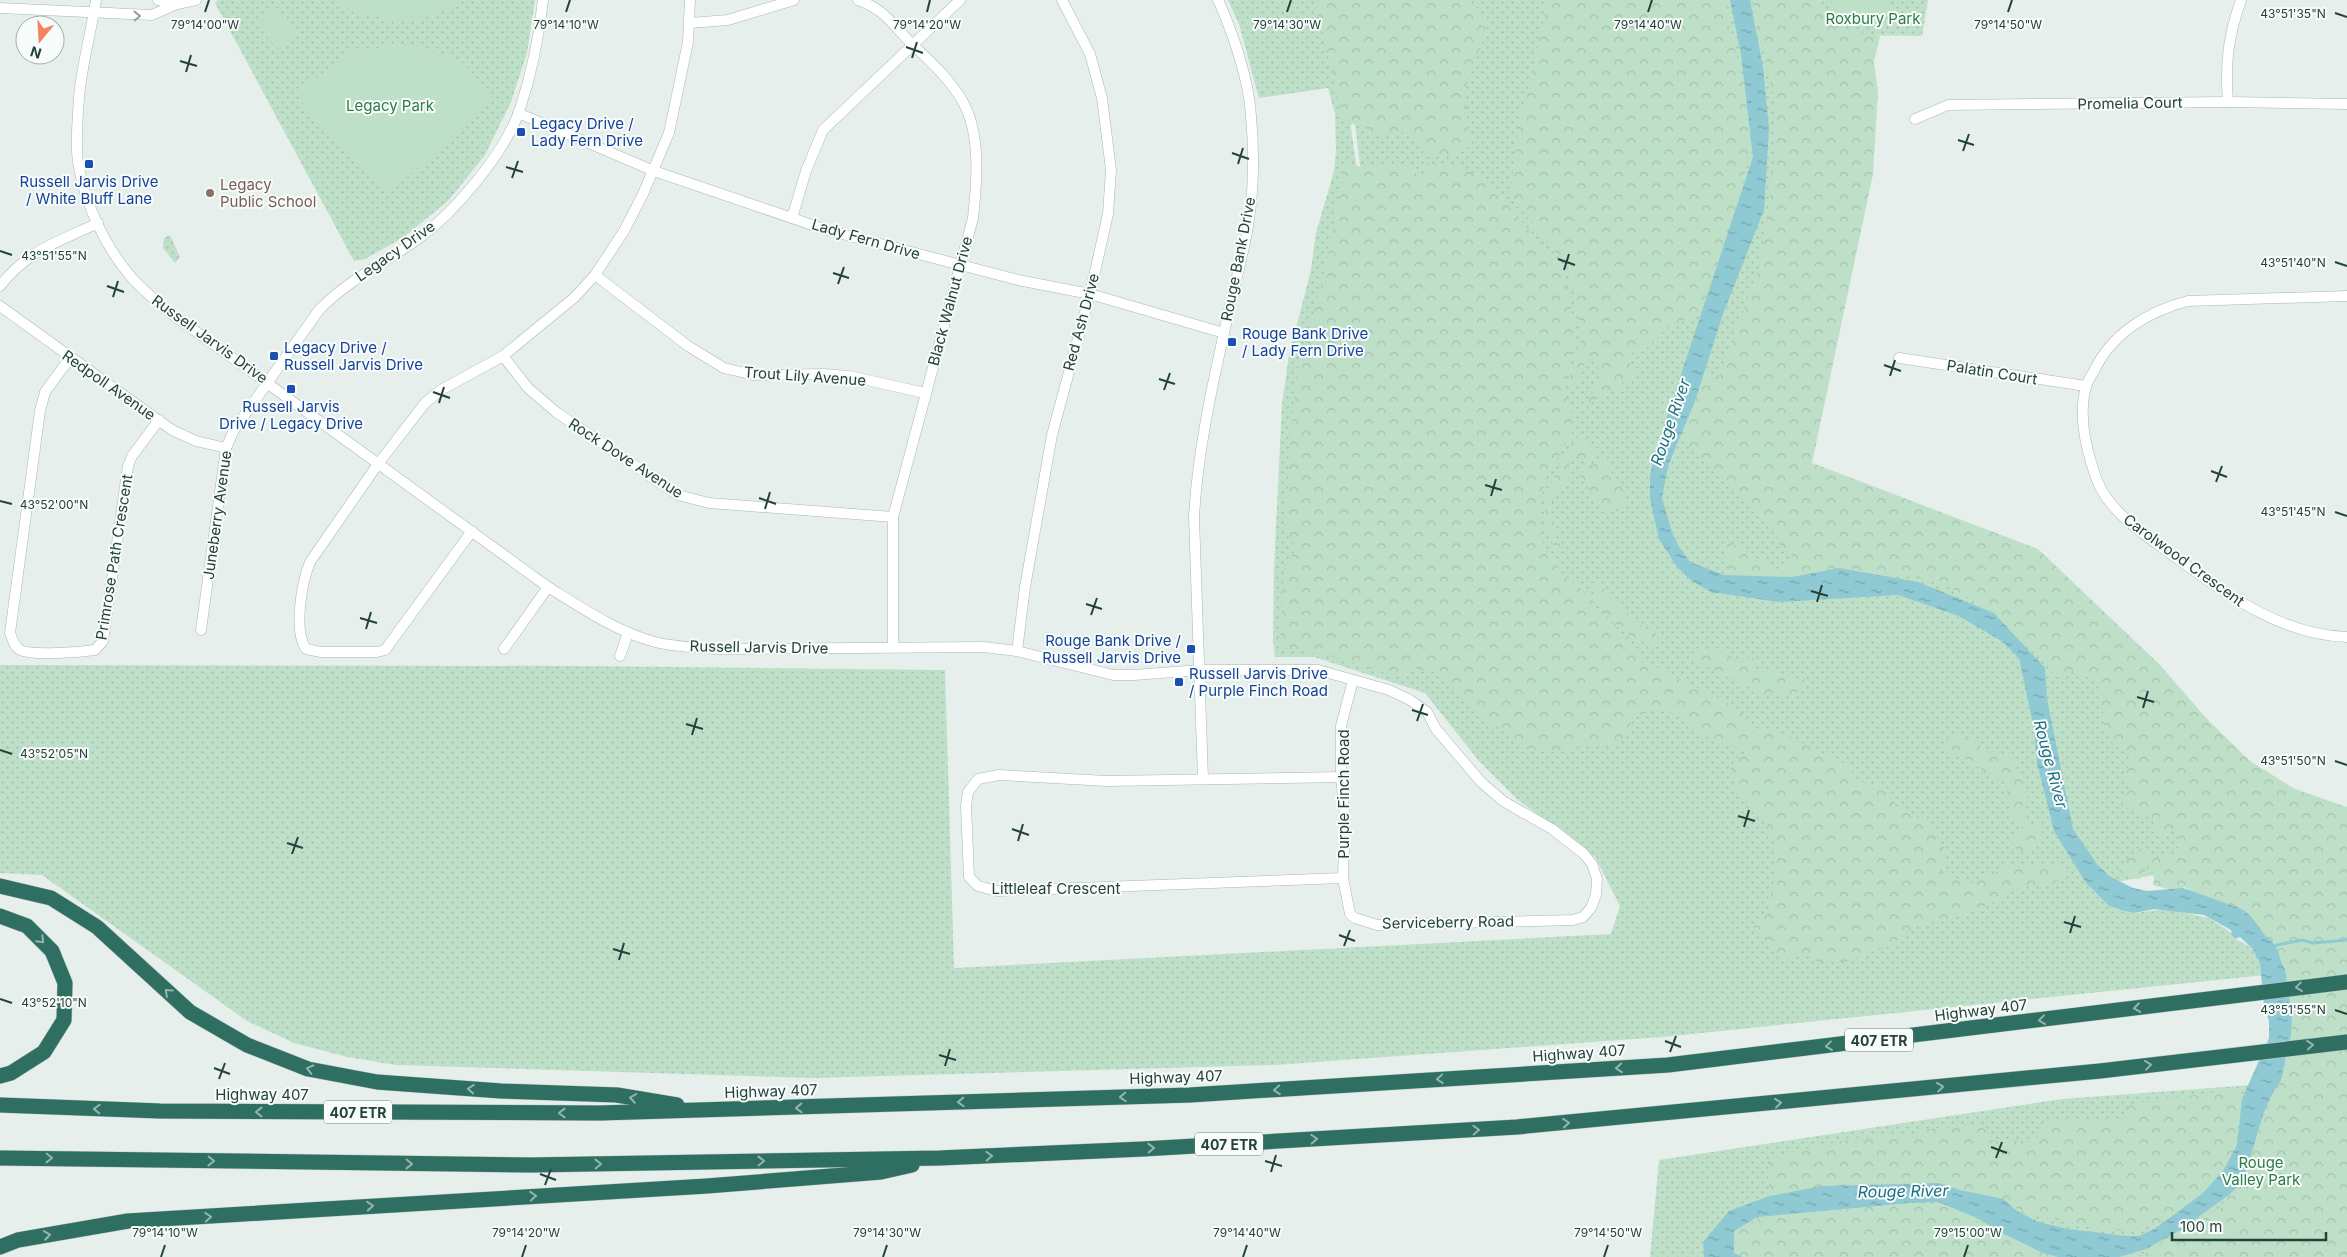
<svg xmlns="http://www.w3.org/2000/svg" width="2347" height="1257" viewBox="0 0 2347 1257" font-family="Inter,sans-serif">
<defs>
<pattern id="grass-dots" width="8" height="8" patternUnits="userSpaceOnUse" patternTransform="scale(1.25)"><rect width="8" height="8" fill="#bfe0c8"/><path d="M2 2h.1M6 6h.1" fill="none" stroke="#a4c1ad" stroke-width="1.8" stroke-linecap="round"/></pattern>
<pattern id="forest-crowns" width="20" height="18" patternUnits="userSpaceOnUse" patternTransform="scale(1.25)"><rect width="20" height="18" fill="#bfe0c8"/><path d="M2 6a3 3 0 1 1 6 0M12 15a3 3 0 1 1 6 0" fill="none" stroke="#a4c1ad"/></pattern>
<pattern id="water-ripples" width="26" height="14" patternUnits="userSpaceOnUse" patternTransform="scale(1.25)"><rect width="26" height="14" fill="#8ec9d4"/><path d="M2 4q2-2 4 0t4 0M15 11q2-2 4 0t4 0" fill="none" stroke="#74a5ad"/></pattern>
</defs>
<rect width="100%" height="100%" fill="#e6efeb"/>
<g fill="url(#grass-dots)" fill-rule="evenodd">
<path d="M218 0H535L527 53 511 102 485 155 448 201 404 237 365 259 354 261 215 3Z"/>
<path d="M1228 0H1756L1787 79 1784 204 1709 412 1907 561 2024 614 2113 687 2206 816 2192 868 2090 887 2109 906 2124 911 2134 913 2166 909 2209 918 2230 932 2235 939 2251 947 2264 964 2266 975 1662 1037 1275 1065 814 1078 396 1065 347 1057 294 1043 247 1021 42 875 0 873V665L582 666 945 670 954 968 1611 934 1620 906 1595 857 1517 799 1479 761 1425 693 1314 657H1275L1273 642 1274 568 1282 404 1289 355 1311 270 1316 233 1334 171 1336 150 1335 114 1328 88 1259 98 1239 24ZM1345 87 1352 99 1362 182 1358 177Z"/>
<path d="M1819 0H1928L1922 36 1823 35Z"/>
<path d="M170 235 180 257 175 263 163 248 164 238Z"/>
<path d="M2347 1078V1257H1650L1659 1160 2062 1099Z"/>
</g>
<g fill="url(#forest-crowns)">
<path d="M1315 0H1467C1506 24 1471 56 1466 87 1465 93 1467 124 1469 130 1470 134 1473 136 1474 140 1460 158 1445 157 1424 157L1421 142 1411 132 1370 134 1364 125 1352 124 1345 128Z"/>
<path d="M1548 0H1726L1731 33 1750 107 1753 136 1731 235 1700 315 1669 326 1648 347 1629 354 1628 359 1635 375 1633 379C1624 380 1621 381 1618 390L1612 388 1602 399H1598L1590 403 1587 402C1596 384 1607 383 1594 361L1585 363 1580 378 1572 389 1570 375 1582 336 1569 269 1510 195 1520 117 1526 99Z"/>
<path d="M1752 0H1818L1834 27 1880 36 1874 62 1878 92 1873 174 1812 463 2038 549 2160 665 2207 719 2250 761 2295 789 2347 807V1257H2109L2142 1255 2221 1207 2276 1091 2287 1055 2282 981 2224 909 2184 887 2179 892 2153 885 2154 878 2151 868 2148 866 2140 879 2128 878 2127 873H2121L2118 867 2142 848 2158 859 2175 854 2180 844V838L2171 829 2164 835 2158 831 2156 825 2147 816 2120 805 2129 789 2128 783 2123 780 2124 774 2131 761 2129 755 2112 743 2104 723 2105 715 2097 704 2101 695 2098 684 2088 677 2068 671 2064 678 2054 676 2046 659 2032 651 1975 602 1949 587 1930 580 1898 574 1783 580 1733 575 1729 572 1725 551 1727 541 1782 573 1790 564 1792 555 1776 542 1778 536 1728 482 1689 448 1685 432 1704 374 1718 379 1761 261 1775 157 1774 99Z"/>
<path d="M1425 163 1458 164 1491 185 1564 272 1576 336 1565 383 1567 400 1575 418 1576 426 1546 478 1539 505 1540 536 1545 548 1561 572 1588 595 1605 622 1632 644 1639 659 1638 662 1641 663 1643 661 1736 707 1751 724 1754 737 1762 728 1777 731 1843 763 1852 770 1855 781 1873 784 1885 790 1892 801 1927 824 1944 846 1946 861 1942 870 1943 874 1958 880 1975 883 2007 867H2043L2057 864 2064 873 2062 879 2056 882 2033 885 2012 890 1994 902 1978 909 1957 917 1919 925 1889 946 1845 962H1818L1807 954 1782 959 1753 927 1760 916 1771 908C1769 894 1774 884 1775 870 1777 857 1775 840 1769 828 1763 812 1753 810 1743 800 1735 792 1733 778 1731 767L1735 760 1745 753C1736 744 1724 746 1713 740 1695 732 1679 710 1657 710 1650 710 1641 715 1635 717L1621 741 1608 746 1591 744 1580 746 1568 751 1551 752 1532 750 1472 710 1438 673 1411 668 1398 677 1330 656 1280 647 1284 570 1296 549 1285 527 1293 406 1300 360 1324 274 1345 166 1410 167 1416 170V175L1426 176Z"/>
<path d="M1582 434 1595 451 1592 460 1584 461 1578 456 1573 457 1568 467 1569 485C1565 488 1558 488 1556 493 1545 511 1555 534 1562 551L1559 555C1539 522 1542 502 1558 469 1564 456 1571 442 1582 434Z"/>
<path d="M1603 461 1621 485 1626 500 1618 511H1605L1579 475 1585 467Z"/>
<path d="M1587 581 1603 587 1616 606 1635 617 1643 629 1655 632 1658 638 1653 647C1638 640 1622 633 1610 620 1600 609 1598 594 1586 584Z"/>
<path d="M1708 649 1726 652 1740 663 1749 657 1756 659 1754 666 1758 674 1764 672 1769 668C1777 678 1793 677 1805 680L1803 690 1788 696 1779 693 1765 695 1706 666 1693 663 1691 654Z"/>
<path d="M1961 734 1967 740 1977 741 1986 755C2011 740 2025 782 2028 800L2022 806 2027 813 2028 826H2037L2042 832 2037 846 2030 854H2024L2016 845 2009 841 2022 829 2023 824 2021 822H2011L2010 806 2007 802V779L2004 777 1997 779 1993 775 1984 776 1980 765 1969 764 1965 759C1957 759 1945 749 1944 742L1953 735Z"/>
<path d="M2241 1089 2235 1151 2223 1171 2203 1193 2165 1221 2136 1229 2112 1231 2034 1215 1985 1195 1957 1190 1797 1195 1769 1194 1768 1160C1818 1144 1862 1134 1915 1136L1923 1130 1981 1124 1992 1140 2001 1142 2035 1140 2053 1121H2124L2129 1104Z"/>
<path d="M1892 1199 1924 1206 1957 1202 1976 1220 2073 1257H1733L1737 1231 1768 1214 1811 1206 1852 1210Z"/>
</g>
<g fill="#bfe0c8">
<path d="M332 0H462C453 5 441 14 431 16 398 25 361 16 332 0Z"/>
<path d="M1832 0H1889L1890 15 1834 20Z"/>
<path d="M271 7 297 36 280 51 254 22Z"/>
<path d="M410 44 462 62 495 99 391 192 323 132 297 95 348 52Z"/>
</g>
<path fill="url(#water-ripples)" d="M1730 0H1750L1763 67 1769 129 1764 210 1723 314 1695 401 1668 466 1662 498 1672 532 1679 547 1690 562 1724 575 1792 577 1839 568 1918 582 1994 613 2045 668 2047 699 2073 829 2097 864 2109 876 2133 888 2147 891 2183 888 2242 909C2252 916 2256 923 2263 933 2267 938 2273 941 2276 947 2280 955 2280 962 2285 969L2292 1016 2291 1034 2281 1080 2272 1094 2263 1115 2245 1175 2240 1184 2230 1194 2179 1231 2146 1249 2119 1257H2058L2043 1253 2000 1232 1977 1218 1938 1202 1909 1203 1757 1217 1734 1231V1253L1742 1257H1704L1703 1242 1729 1211 1770 1196 1822 1186 1939 1183 1960 1190 2003 1199 2017 1211 2038 1222 2068 1229 2126 1236H2139L2156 1228 2203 1193 2223 1171 2237 1145 2242 1099 2269 1038V1021L2264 1006 2260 963 2252 948 2240 937 2235 939 2230 932 2232 933 2231 930 2204 915 2154 909 2134 913 2124 911 2109 906 2086 883 2054 831 2037 763 2034 729 2019 658 2003 642 1959 616 1898 595 1779 602 1711 592 1692 581 1677 567 1659 539 1650 499V476L1654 456 1753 157 1741 54Z"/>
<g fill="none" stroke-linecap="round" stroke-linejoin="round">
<path stroke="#8ec9d4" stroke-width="3" d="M2272 946 2302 940 2313 943 2347 940"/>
<g stroke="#a8b8b2" stroke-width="11">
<g id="street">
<path d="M96 0C91 32 82 65 79 97 78 117 75 142 78 162 84 202 105 247 132 278 142 289 154 299 165 309L548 587C582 608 617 632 655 642 674 647 694 647 714 649L983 647 1017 651 1113 675H1134L1201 670H1318L1389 690 1410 700 1427 712 1436 729 1481 782 1503 801 1552 829 1584 854 1592 864 1597 879 1596 895 1591 908 1583 917 1573 920 1377 925 1355 918 1350 914 1343 878 1345 817 1341 777V726L1353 680"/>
<path d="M158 0 177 4"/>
<path d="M858 0C886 10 892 25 913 45 931 62 950 79 963 102 981 135 977 182 973 218L893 517V647"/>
<path d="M0 8 152 15 177 4 196 0"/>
<path d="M690 23 728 20 794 0"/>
<path d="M2228 102C2225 63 2228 37 2241 0"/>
<path d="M518 113 654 171 827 230 1018 280 1090 294 1224 333"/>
<path d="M1915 119 1948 105 2228 102 2347 104"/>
<path d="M792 218 806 171 823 130 960 0"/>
<path d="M595 275 688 346 724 368 754 375 824 374 849 376 925 393"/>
<path d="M0 286C28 250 58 242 98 223"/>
<path d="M2347 296 2188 301C2149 311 2112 333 2094 371 2091 376 2087 382 2086 387 2079 412 2084 439 2091 462 2095 475 2098 486 2106 497 2122 520 2149 538 2171 554 2224 592 2279 635 2347 637"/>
<path d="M0 306 172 430 196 441 226 448"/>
<path d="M503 356 528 388 556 412 678 495 709 503 893 517"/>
<path d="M70 358 45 392 40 411 10 633C13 639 13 646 20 650 33 656 80 652 95 650L103 641 128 466 132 456 159 420"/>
<path d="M1899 358 2086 386"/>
<path d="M472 531 385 650 377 652H321L306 649C293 630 302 582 310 562L378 464 425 403 441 390 503 356 575 297 595 275 624 231 643 194 669 133 688 42 690 0"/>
<path d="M201 630 226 448 234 430 319 310C348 280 384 263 418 239 455 212 503 155 519 112 531 76 539 38 543 0"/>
<path d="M504 649 548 587"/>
<path d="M1017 651 1025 587 1052 435 1090 294 1108 214 1111 170 1102 98 1090 54 1062 0"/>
<path d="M620 656 628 633"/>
<path d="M1341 777 1107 781 999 775 978 779 968 792 966 806 969 877 978 886 997 891 1343 878"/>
<path d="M1203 779 1194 517C1198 443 1216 369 1232 297 1238 271 1246 245 1249 219 1254 186 1254 150 1251 116 1249 80 1233 33 1218 0"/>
</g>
</g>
<g stroke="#c2cac8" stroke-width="16">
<g id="highway">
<path d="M0 886 51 898 97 927 190 1012 247 1045 308 1069 377 1082 501 1091 617 1095 677 1105"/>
<path d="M0 916 27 926 52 951 65 983 64 1020 44 1052 11 1073 0 1076"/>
<path d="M0 1105 160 1111 600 1113 1190 1095 1668 1065 2347 982"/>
<path d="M0 1158 532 1165 940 1158 1143 1149 1517 1127 2100 1071 2347 1042"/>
<path d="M0 1247 18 1240 128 1221 707 1186 881 1172 912 1165"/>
</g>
</g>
<use href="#street" stroke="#fff" stroke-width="10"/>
<use href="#highway" stroke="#2f6f62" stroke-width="15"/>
</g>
<defs><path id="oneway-chevron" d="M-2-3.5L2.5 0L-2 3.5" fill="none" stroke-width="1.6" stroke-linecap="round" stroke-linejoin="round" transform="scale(1.25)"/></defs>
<use stroke="#92a09c" href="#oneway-chevron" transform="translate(137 16) rotate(-1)"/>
<g stroke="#93b5ae">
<use href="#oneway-chevron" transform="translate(41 940) rotate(45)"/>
<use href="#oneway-chevron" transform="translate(2299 987) rotate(173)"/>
<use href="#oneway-chevron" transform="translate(168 992) rotate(-138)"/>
<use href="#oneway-chevron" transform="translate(2137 1008) rotate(172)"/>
<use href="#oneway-chevron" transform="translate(2042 1020) rotate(173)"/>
<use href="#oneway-chevron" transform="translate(2310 1045) rotate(-5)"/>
<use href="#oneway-chevron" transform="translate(1829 1046) rotate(173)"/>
<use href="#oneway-chevron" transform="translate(2148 1065) rotate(-7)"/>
<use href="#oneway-chevron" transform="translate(1619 1068) rotate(176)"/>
<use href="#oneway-chevron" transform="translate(310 1069) rotate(-165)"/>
<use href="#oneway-chevron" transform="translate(1440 1079) rotate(176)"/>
<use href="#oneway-chevron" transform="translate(1940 1087) rotate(-6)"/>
<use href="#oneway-chevron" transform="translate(471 1089) rotate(-176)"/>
<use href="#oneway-chevron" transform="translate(1277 1090) rotate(176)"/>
<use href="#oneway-chevron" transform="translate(1123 1097) rotate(178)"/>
<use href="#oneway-chevron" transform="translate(633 1098) rotate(-171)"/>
<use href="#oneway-chevron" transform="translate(961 1102) rotate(178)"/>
<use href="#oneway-chevron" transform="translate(1778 1103) rotate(-6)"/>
<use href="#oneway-chevron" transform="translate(799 1108) rotate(178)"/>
<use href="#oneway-chevron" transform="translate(97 1109) rotate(-178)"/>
<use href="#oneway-chevron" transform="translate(259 1112) rotate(-180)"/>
<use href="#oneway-chevron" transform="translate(562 1113) rotate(-180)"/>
<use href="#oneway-chevron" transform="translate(1566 1123) rotate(-5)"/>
<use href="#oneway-chevron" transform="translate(1476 1130) rotate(-3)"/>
<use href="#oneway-chevron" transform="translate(1314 1139) rotate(-3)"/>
<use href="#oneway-chevron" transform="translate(1151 1148) rotate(-3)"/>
<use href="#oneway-chevron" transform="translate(989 1156) rotate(-3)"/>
<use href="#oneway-chevron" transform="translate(49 1158) rotate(1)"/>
<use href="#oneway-chevron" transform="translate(211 1161) rotate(1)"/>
<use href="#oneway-chevron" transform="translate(761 1161) rotate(-1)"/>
<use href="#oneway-chevron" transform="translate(409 1164) rotate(1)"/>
<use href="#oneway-chevron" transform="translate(598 1164) rotate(-1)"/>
<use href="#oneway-chevron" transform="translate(533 1196) rotate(-4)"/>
<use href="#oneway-chevron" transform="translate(370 1206) rotate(-4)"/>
<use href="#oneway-chevron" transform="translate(208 1217) rotate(-4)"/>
<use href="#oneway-chevron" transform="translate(47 1235) rotate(-9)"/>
</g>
<path fill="none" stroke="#24423a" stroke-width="2" d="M205 12 209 0M566 12 570 0M927 12 930 0M1287 12 1291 0M1648 12 1652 0M2008 12 2012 0M2335 13 2347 17M906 47 923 53M912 58 917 42M180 61 197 66M186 72 191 55M1958 140 1974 145M1963 151 1969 134M1232 153 1249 159M1238 164 1243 148M506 167 523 172M512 178 518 161M0 251 12 255M1558 259 1575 265M2335 262 2347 266M1564 270 1569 254M833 273 849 278M838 284 844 267M107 286 124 292M113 297 118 281M1884 365 1901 371M1890 376 1895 360M1159 379 1175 384M1164 390 1170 373M433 392 450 398M439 403 444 387M2211 471 2227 477M2216 482 2222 466M1485 485 1502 490M1491 496 1496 479M759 498 776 504M0 501 12 504M765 509 770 492M2335 512 2347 516M1811 591 1828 596M1817 602 1822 585M1086 604 1102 609M1091 615 1097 598M360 618 377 623M366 629 371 612M2137 697 2154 702M2143 708 2148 691M1412 710 1428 715M1417 721 1423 704M686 724 703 729M692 735 697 718M0 750 12 754M2335 761 2347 765M1738 816 1755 821M1744 827 1749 810M1012 829 1029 835M1018 841 1023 824M287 843 303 848M292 854 298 837M2064 922 2081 927M2070 933 2075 916M1339 935 1355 941M1344 946 1350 930M613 949 630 954M619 960 624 943M0 999 12 1003M2335 1010 2347 1014M1665 1041 1681 1047M1670 1052 1676 1036M939 1055 956 1060M945 1066 950 1049M214 1068 230 1074M219 1079 225 1063M1991 1147 2007 1153M1996 1158 2002 1142M1265 1161 1282 1166M1271 1172 1276 1155M540 1174 556 1180M545 1185 551 1169M161 1257 165 1245M522 1257 526 1245M883 1257 887 1245M1243 1257 1247 1245M1604 1257 1608 1245M1964 1257 1968 1245"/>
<g fill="#1a4fb4" stroke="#f7fbf9" stroke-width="2">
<rect x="516" y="127" width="10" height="10" rx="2.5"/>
<rect x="84" y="159" width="10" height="10" rx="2.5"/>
<rect x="1227" y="337" width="10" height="10" rx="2.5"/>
<rect x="269" y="351" width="10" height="10" rx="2.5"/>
<rect x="286" y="384" width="10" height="10" rx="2.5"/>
<rect x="1186" y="644" width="10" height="10" rx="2.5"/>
<rect x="1174" y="677" width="10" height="10" rx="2.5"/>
</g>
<circle fill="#8d6e63" stroke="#f7fbf9" stroke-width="2" cx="210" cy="193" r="5"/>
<g text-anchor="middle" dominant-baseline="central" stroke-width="4" stroke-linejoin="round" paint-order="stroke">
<g fill="#f7fbf9" stroke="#637a73" stroke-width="1">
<rect x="1845" y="1028.5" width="68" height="23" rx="4"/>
<rect x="324" y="1100.5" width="68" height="23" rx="4"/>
<rect x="1195" y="1132.5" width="68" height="23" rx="4"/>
</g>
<g font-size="14" font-weight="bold" fill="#24423a">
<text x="1879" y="1040">407 ETR</text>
<text x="358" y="1112">407 ETR</text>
<text x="1229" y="1144">407 ETR</text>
</g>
<g font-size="15" fill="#2d7a4b" stroke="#f7fbf9">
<text x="1873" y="18">Roxbury Park</text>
<text x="390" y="105">Legacy Park</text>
<text x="2261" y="1162">Rouge<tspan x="2261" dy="17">Valley Park</tspan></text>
</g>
<g font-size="15" fill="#24423a" stroke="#f7fbf9">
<text transform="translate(2130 103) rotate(-1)">Promelia Court</text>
<text transform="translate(866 239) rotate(16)">Lady Fern Drive</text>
<text transform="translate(395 251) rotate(-35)">Legacy Drive</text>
<text transform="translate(1238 259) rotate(-79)">Rouge Bank Drive</text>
<text transform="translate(950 301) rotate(-75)">Black Walnut Drive</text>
<text transform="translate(1081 322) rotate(-75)">Red Ash Drive</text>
<text transform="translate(210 339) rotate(36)">Russell Jarvis Drive</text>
<text transform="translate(1992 372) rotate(9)">Palatin Court</text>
<text transform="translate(805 376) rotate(4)">Trout Lily Avenue</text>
<text transform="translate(109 385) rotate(35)">Redpoll Avenue</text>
<text transform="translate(626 458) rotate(33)">Rock Dove Avenue</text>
<text transform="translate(217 515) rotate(-82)">Juneberry Avenue</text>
<text transform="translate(114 557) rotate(-81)">Primrose Path Crescent</text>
<text transform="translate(2184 560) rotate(36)">Carolwood Crescent</text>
<text transform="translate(759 647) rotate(1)">Russell Jarvis Drive</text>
<text transform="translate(1343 794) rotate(-90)">Purple Finch Road</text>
<text x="1056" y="888">Littleleaf Crescent</text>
<text transform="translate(1448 922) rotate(-1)">Serviceberry Road</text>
<text transform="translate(1981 1010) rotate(-7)">Highway 407</text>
<text transform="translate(1579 1053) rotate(-4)">Highway 407</text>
<text transform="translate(1176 1077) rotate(-2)">Highway 407</text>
<text transform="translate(771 1091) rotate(-2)">Highway 407</text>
<text x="262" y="1094">Highway 407</text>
</g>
<g font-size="15" fill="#164399" stroke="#f7fbf9" text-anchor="start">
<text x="531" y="123">Legacy Drive /<tspan x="531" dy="17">Lady Fern Drive</tspan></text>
<text x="89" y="181" text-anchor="middle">Russell Jarvis Drive<tspan x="89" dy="17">/ White Bluff Lane</tspan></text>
<text x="1242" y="333">Rouge Bank Drive<tspan x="1242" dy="17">/ Lady Fern Drive</tspan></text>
<text x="284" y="347">Legacy Drive /<tspan x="284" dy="17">Russell Jarvis Drive</tspan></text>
<text x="291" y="406" text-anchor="middle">Russell Jarvis<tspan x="291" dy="17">Drive / Legacy Drive</tspan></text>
<text x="1181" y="640" text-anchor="end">Rouge Bank Drive /<tspan x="1181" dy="17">Russell Jarvis Drive</tspan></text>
<text x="1189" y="673">Russell Jarvis Drive<tspan x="1189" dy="17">/ Purple Finch Road</tspan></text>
</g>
<g font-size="15" fill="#785e54" stroke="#f7fbf9" text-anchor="start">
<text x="220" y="184">Legacy<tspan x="220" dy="17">Public School</tspan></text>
</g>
<g font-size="16" font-style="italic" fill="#1c6f80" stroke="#f7fbf9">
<text transform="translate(1670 422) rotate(-71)">Rouge River</text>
<text transform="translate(2051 764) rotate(75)">Rouge River</text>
<text transform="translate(1903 1191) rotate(-1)">Rouge River</text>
</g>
</g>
<g font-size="12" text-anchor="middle" fill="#24423a" stroke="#f7fbf9" stroke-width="4" stroke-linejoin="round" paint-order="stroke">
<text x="2293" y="18">43°51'35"N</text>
<text x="205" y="29">79°14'00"W</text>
<text x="566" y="29">79°14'10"W</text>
<text x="927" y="29">79°14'20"W</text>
<text x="1287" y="29">79°14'30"W</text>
<text x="1648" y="29">79°14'40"W</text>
<text x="2008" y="29">79°14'50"W</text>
<text x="54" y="260">43°51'55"N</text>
<text x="2293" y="267">43°51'40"N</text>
<text x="54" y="509">43°52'00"N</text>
<text x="2293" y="516">43°51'45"N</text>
<text x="54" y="758">43°52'05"N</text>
<text x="2293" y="765">43°51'50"N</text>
<text x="54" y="1007">43°52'10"N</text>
<text x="2293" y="1014">43°51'55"N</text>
<text x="1968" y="1237">79°15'00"W</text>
<text x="165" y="1237">79°14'10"W</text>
<text x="526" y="1237">79°14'20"W</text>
<text x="887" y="1237">79°14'30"W</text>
<text x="1247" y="1237">79°14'40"W</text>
<text x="1608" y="1237">79°14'50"W</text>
</g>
<g transform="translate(40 40) rotate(198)"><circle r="24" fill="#f7fbf9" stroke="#a3b1ad"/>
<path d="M0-4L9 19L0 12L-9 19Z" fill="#f4845f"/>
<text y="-8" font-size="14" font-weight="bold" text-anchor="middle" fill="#24423a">N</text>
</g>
<path d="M2172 1232v8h154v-8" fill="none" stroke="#24423a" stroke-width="2.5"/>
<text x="2180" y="1232" font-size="15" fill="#24423a" stroke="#f7fbf9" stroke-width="4" paint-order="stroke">100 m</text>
</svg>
